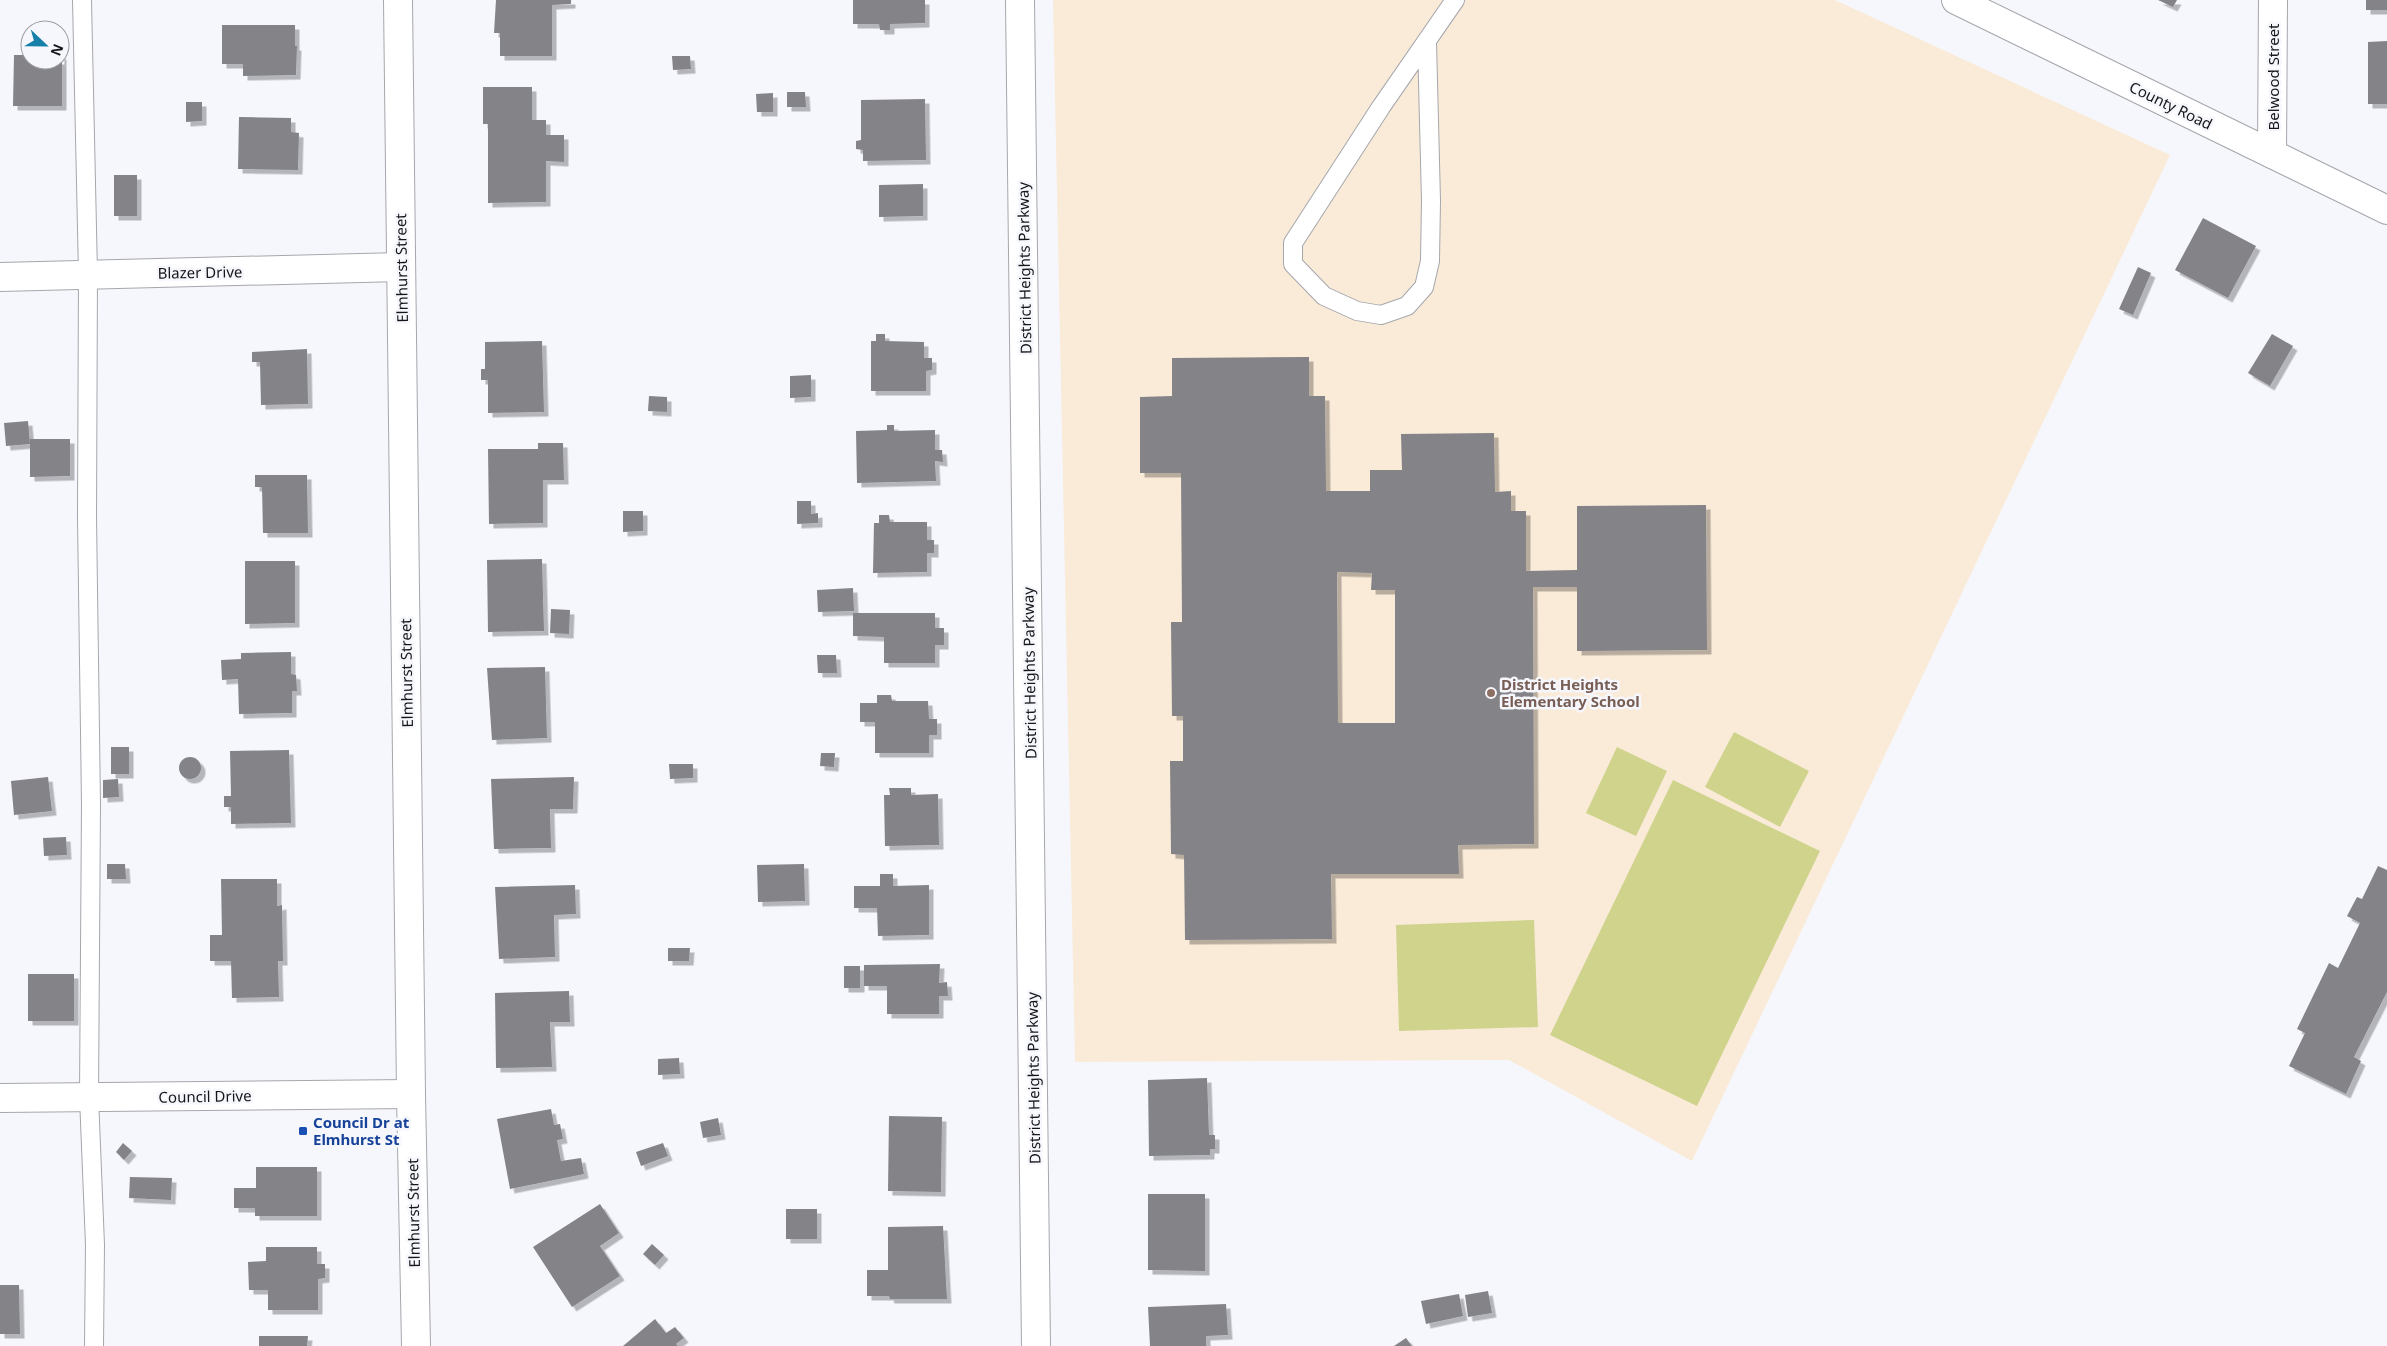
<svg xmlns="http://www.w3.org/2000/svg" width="2387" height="1346" viewBox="0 0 2387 1346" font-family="'Noto Sans',sans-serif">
<defs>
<filter id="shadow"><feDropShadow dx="4.5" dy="4.5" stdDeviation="0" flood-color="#0004"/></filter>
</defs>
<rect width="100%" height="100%" fill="#f6f7fd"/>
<path fill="#faebd8" d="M1053 0H1835L2170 155 1692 1161 1509 1060 1075 1062Z"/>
<g fill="#cfd38c">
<path d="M1734 732 1809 771 1780 827 1705 787Z"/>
<path d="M1617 747 1667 771 1636 836 1586 813Z"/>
<path d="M1673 780 1820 851 1697 1106 1550 1035Z"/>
<path d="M1534 920 1538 1027 1399 1031 1396 925Z"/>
</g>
<g fill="#838388" fill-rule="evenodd" filter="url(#shadow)">
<path d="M496 0H571V4L552 5V56H500V33H494Z"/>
<path d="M853 0H925V23L890 24V30H880L879 24H853Z"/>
<path d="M2158 0H2177L2173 7Z"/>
<rect x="2366" y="0" width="21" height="10"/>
<path d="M222 25H295V46H297L296 75 243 76V64H222Z"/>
<path d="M2387 41V104H2368V42Z"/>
<path d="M14 55H30V60H60V55H62V106H13Z"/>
<path d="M672 56H690L691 69 673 70Z"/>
<path d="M483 87H532V120H546V135H564V162L546 161V202L488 203V124H483Z"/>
<path d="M787 92H805L806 107H787Z"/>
<path d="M773 93V112H757L756 94Z"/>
<path d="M925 99 926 160 863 161V150L856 149V141L861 140V100Z"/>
<path d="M186 102H202V121L186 122Z"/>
<path d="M239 117 291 118V132L299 133 298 170 238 169Z"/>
<rect x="114" y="175" width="23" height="41"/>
<path d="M923 184V216L879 217V185Z"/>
<path d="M2203 218 2256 246 2228 298 2175 270Z"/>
<path d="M2138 267 2151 273 2133 315 2119 309Z"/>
<path d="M876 334H885V341L924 342V358H932V370L926 371V391H871V341H876Z"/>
<path d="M2272 334 2293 346 2270 386 2248 373Z"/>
<path d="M542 341 544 412 488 413V380H481V369H485V342Z"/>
<path d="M307 349 308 404 261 405 260 362H252V352Z"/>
<path d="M1309 357V396H1325L1326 491H1370V470H1402L1401 434 1494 433 1495 492 1511 491V511H1526V571L1577 570V506L1706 505 1707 650 1577 651V587H1533L1534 844 1458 845 1459 874H1331L1332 939 1185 940 1184 855 1171 854 1170 761H1183V716H1172L1171 622H1182L1181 473H1140V397L1172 396V358ZM1337 572 1372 573 1371 590H1395V723H1338Z"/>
<path d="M811 375V397L790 398V376Z"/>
<path d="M649 396 667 397V412L648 411Z"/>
<path d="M28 421 30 444 6 446 4 423Z"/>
<path d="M887 425H894V431L935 430V450H942L943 462 935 461 936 481 857 483 856 431 887 430Z"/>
<path d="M30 439H70V476L30 477Z"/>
<path d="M538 443H563L564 480H543V523L489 524 488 449H538Z"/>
<path d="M255 475H307L308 533H263L262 487H255Z"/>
<path d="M797 501H811V514L818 513V523L797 524Z"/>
<path d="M623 511H643V531L623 532Z"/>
<path d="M879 515H889L890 522H927V540H934V553H927V572L873 573 874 523H879Z"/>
<path d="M542 559 544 631 488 632 487 560Z"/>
<path d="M245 561H295V623L245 624Z"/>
<path d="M853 588 854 611 818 612 817 590Z"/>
<path d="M551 609 570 610 569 634 550 633Z"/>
<path d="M853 613H935V628H944V645H935V663H884V637L853 636Z"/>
<path d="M291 652V674L296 675 297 691H292V713L239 714 238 679 222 680 221 660 241 659V653Z"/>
<path d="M817 655H836L837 673H818Z"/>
<path d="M545 667 547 738 492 740 487 668Z"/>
<path d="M877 695H891L892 701H928L929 719H937V735H929V753H875V722H860V703H877Z"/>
<rect x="111" y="747" width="18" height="27"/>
<path d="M289 750 291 823 231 824V807H224V796H231L230 751Z"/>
<path d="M821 753H835L834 767 820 766Z"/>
<circle cx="190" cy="768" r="11"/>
<path d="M669 764H693V778L670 779Z"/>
<path d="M48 777 52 811 14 815 11 781Z"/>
<path d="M574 777 573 809H550L551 848 494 849 491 779Z"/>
<path d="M118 779 119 797 103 798V780Z"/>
<path d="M889 788H911V795L938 794 939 845 885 846 884 795H890Z"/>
<path d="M66 837 67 855 44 856 43 838Z"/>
<path d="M107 864H125L126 879H107Z"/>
<path d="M804 864 805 901 758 902 757 865Z"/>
<path d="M2378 866 2387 870V992L2354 1057 2361 1061 2346 1094 2289 1066 2305 1033 2297 1029 2329 963 2338 968 2360 923 2347 916 2357 897 2362 899Z"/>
<path d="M880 874H893V886L929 885V935L878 936 877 908H854V886H880Z"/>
<path d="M221 879H277V906L282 905 283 961H278L279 997 232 998 231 961H210V935H222Z"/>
<path d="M575 885 576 914 554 915 555 957 499 959 495 887Z"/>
<path d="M668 948H690L689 961H668Z"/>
<path d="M940 964 939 983 947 982 948 996H939V1014H887V986H864V965Z"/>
<rect x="844" y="966" width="16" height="22"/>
<rect x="28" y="974" width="46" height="47"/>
<path d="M569 991 570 1022H550L552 1067 496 1068 495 993Z"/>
<path d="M679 1058 680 1074 658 1075V1059Z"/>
<path d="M1207 1078 1209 1135H1215V1149H1210V1155L1149 1156 1148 1080Z"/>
<path d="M551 1109 554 1125 560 1124 563 1139 557 1140 561 1161 581 1158 584 1174 510 1189 497 1119Z"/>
<path d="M889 1116 942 1117 941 1192 888 1191Z"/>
<path d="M718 1118 721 1135 703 1138 700 1122Z"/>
<path d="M123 1143 132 1151 124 1160 116 1152Z"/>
<path d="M663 1143 668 1156 641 1166 636 1152Z"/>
<path d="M256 1167H317V1216H255V1208H234V1188H256Z"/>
<path d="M130 1177 172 1178 171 1200 129 1198Z"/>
<path d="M1148 1194H1205V1271L1148 1270Z"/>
<path d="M600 1204 619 1233 600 1246 620 1276 572 1307 533 1247Z"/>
<rect x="786" y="1209" width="31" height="30"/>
<path d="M943 1226 947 1299H890L889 1296H867V1270H888V1227Z"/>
<path d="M652 1244 664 1255 655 1265 643 1254Z"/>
<path d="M266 1247H317V1264H325V1278L318 1279V1310H268V1290H249L248 1262 266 1261Z"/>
<path d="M0 1285H19L20 1334H0Z"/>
<path d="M1488 1291 1492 1313 1468 1317 1465 1295Z"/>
<path d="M1459 1294 1463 1316 1426 1324 1421 1301Z"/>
<path d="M1226 1304 1228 1335 1206 1336V1346H1150L1148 1307Z"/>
<path d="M655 1319 666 1333 675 1327 684 1338 676 1344 678 1346H623Z"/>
<path d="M259 1336H308L307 1346H259Z"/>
<path d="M1406 1338 1412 1346H1394Z"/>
</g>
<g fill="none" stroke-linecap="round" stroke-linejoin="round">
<g stroke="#a5a7ac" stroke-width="20">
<g id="service">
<path d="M82 0 88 274 87 517 91 804 89 1097 95 1245 94 1346"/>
<path d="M1427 42 1431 201 1430 261 1424 287 1407 306 1381 315 1357 311 1324 296 1293 264V243L1381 107 1455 0"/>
</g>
</g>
<g stroke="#a5a7ac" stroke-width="30">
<g id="minor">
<path d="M398 0 411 1094 416 1346"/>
<path d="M2272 154 2273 0"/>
<path d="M0 277 401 267"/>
<path d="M0 1098 411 1094"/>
</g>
</g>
<g stroke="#a5a7ac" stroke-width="30">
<g id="tertiary">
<path d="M1020 0 1036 1346"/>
<path d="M1956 0 2387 210"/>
</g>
</g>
<use href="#service" stroke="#fff" stroke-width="18"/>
<use href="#minor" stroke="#fff" stroke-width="28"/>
<use href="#tertiary" stroke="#fff" stroke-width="28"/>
</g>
<circle fill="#8d6e63" stroke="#f6f7fd" stroke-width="2" cx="1491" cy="693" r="5"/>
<rect fill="#1a4fb4" stroke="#f6f7fd" stroke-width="2" x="298" y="1126" width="10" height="10" rx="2.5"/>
<g text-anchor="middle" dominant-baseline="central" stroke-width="5" stroke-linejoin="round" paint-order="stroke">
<g font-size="15" fill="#161618" stroke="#f6f7fd">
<text transform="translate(2273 77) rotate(-90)">Belwood Street</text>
<text transform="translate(2171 105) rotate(26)">County Road</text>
<text transform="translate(401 268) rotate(-91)">Elmhurst Street</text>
<text transform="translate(1024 268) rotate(-91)">District Heights Parkway</text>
<text transform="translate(200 272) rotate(-1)">Blazer Drive</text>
<text transform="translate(406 673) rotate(-91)">Elmhurst Street</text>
<text transform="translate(1029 673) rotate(-91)">District Heights Parkway</text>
<text transform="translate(1033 1078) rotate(-91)">District Heights Parkway</text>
<text transform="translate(205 1096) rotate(-1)">Council Drive</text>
<text transform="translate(413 1213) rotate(-91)">Elmhurst Street</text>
</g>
<g font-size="15" font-weight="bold" fill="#785e54" stroke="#f6f7fd" text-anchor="start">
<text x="1501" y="684">District Heights<tspan x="1501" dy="17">Elementary School</tspan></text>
</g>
<g font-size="15" font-weight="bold" fill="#164399" stroke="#f6f7fd" text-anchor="start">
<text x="313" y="1122">Council Dr at<tspan x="313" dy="17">Elmhurst St</tspan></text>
</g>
</g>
<g transform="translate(45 45) rotate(112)"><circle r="24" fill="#f6f7fd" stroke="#9c9da1"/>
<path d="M0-4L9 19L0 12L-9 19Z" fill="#1680a9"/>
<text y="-8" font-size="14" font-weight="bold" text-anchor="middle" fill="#161618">N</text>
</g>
</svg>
